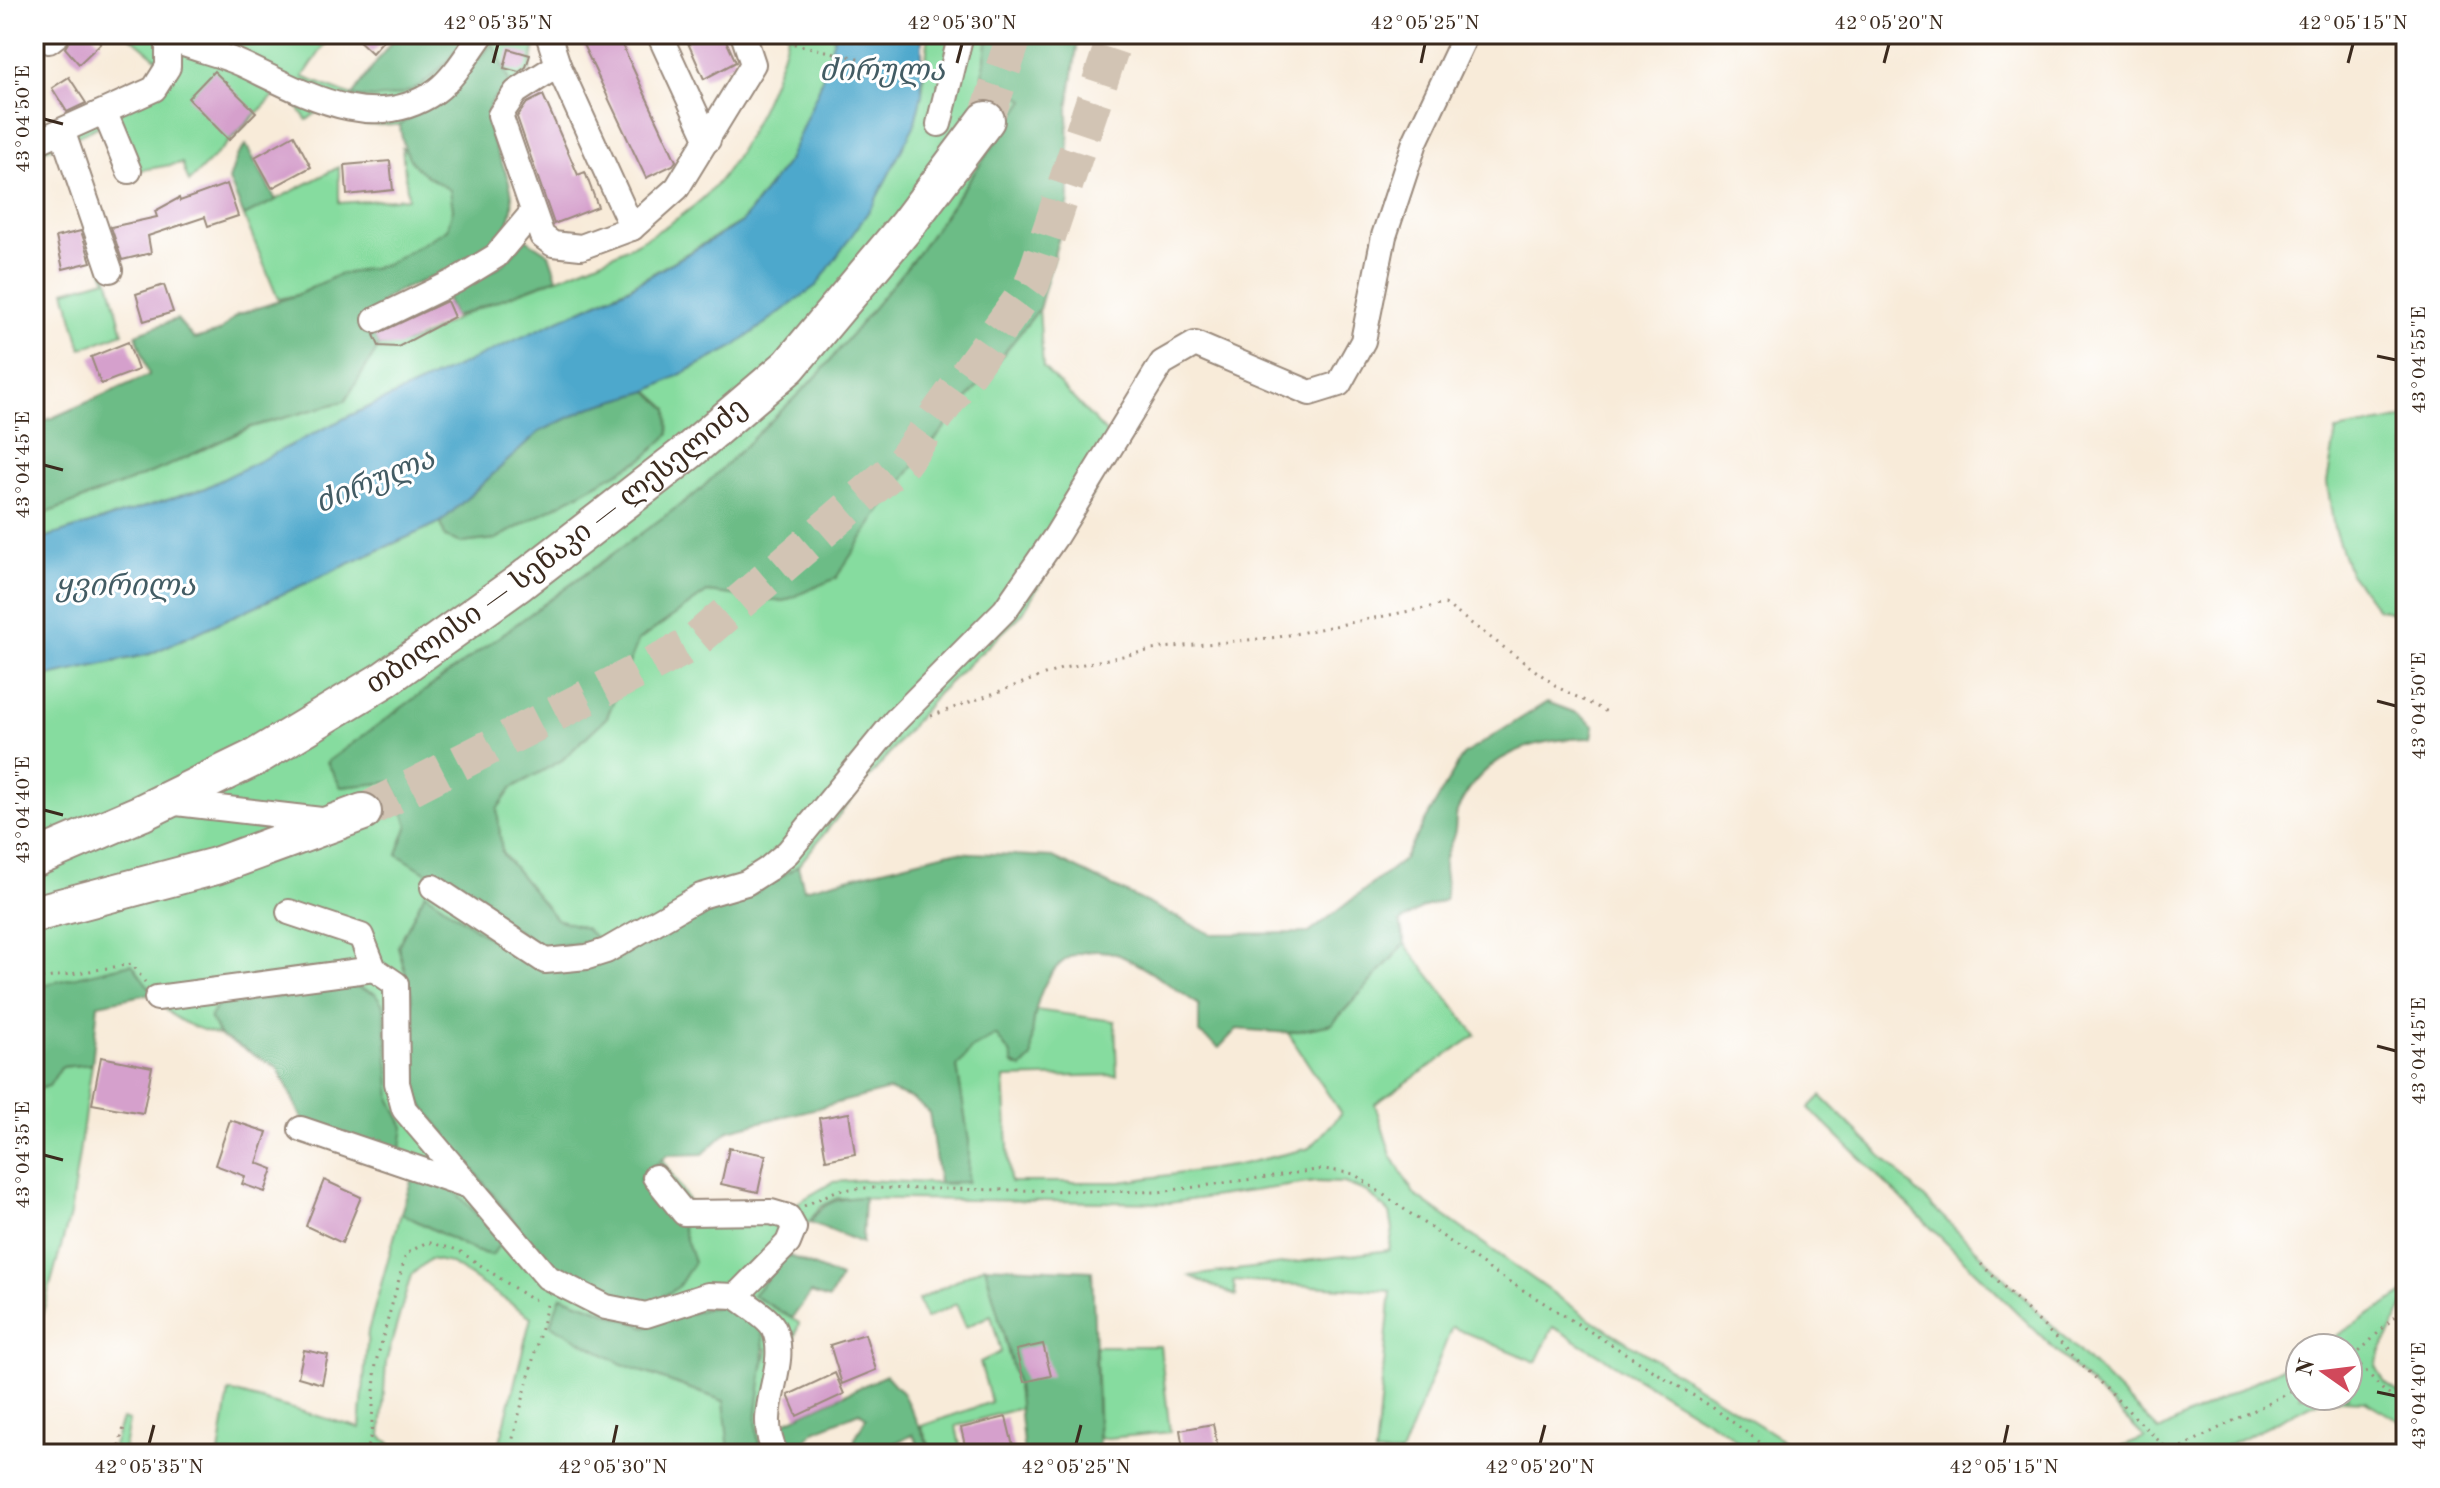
<svg xmlns="http://www.w3.org/2000/svg" width="2440" height="1488" viewBox="0 0 2440 1488" font-family="'Old Standard TT','Noto Serif Georgian',serif">
<rect width="100%" height="100%" fill="#fff"/>
<filter id="ink" filterUnits="userSpaceOnUse"><feTurbulence type="fractalNoise" baseFrequency=".0125" numOctaves="2"/><feDisplacementMap in="SourceGraphic" scale="16" xChannelSelector="R" yChannelSelector="G"/><feConvolveMatrix kernelMatrix="1 2 1 2 8 2 1 2 1" color-interpolation-filters="sRGB"/></filter>
<filter id="wash" filterUnits="userSpaceOnUse"><feTurbulence type="fractalNoise" baseFrequency=".006" numOctaves="4" result="noise"/><feDisplacementMap in="SourceGraphic" scale="32" xChannelSelector="R" yChannelSelector="G"/><feGaussianBlur stdDeviation="1.8" result="paint"/><feColorMatrix in="noise" values="0 0 0 0 0 0 0 0 0 0 0 0 0 0 0 0 0 1.4 0 .05"/><feComposite in="paint" operator="in"/></filter>
<g filter="url(#wash)">
<rect width="100%" height="100%" fill="#f8ebd9"/>
<g fill="#86dc9f" stroke="#60835e" stroke-width="2">
<path d="M127 34H208L216 38 217 34H332L303 77 352 96 451 34H537L530 71 510 84 493 45 444 125H366L320 110 307 120 292 100 277 93 189 182 182 163 137 171 102 125 71 139 123 333 81 349 65 291 106 279 59 145 34 154 150 81 157 59Z"/>
<path d="M788 34H835L820 86 788 161 742 221 629 287 203 489 34 541V518L163 468 251 427 344 401 379 346C415 349 446 320 479 308 551 280 644 251 702 199 739 167 777 81 788 34Z"/>
<path d="M929 34H988L984 75 1025 100 916 256 819 374 698 492 327 762 341 787 392 782 408 825 397 854 598 941 585 928 556 920 502 853 497 809 512 788 562 760 607 717 638 641 707 592 784 601 836 577 890 496 1039 309 1043 367 1120 447 1022 614 937 694 798 866 753 894 704 911 612 961 564 973 520 960 425 893 398 946 411 993 413 1045 447 1140 555 1273 681 1225 640 1179 662 1159 691 1205 792 1206 833 1182 863 1180 953 1184 969 1141 957 1067 971 1049 996 1035 1011 1055 1032 1058 1031 1035 1036 1010 1115 1021 1117 1075 1004 1078 1010 1182H1121L1238 1165 1310 1148 1341 1114 1288 1033 1332 1024 1405 944 1476 1035 1375 1104 1391 1155 1415 1195 1587 1317 1777 1436 1797 1454H1751L1728 1433 1553 1327 1536 1362 1452 1327 1401 1454H1375L1391 1291 1233 1281 1236 1296 1190 1276 1389 1250 1393 1230 1390 1213 1367 1192 1344 1183 1315 1182 1169 1203 837 1198 820 1207 754 1296 799 1323 776 1405 784 1454H762C749 1420 760 1384 767 1349L646 1327 562 1296 551 1324 622 1364 724 1401 732 1454H497L531 1317 450 1263 430 1259 411 1275 386 1362 381 1436 403 1454H219L229 1391 360 1428 368 1331 401 1213 475 1251 491 1255 501 1241 452 1188 299 1136 375 993 357 987 218 1005 210 1017 219 1035C162 1019 166 1009 132 965L34 987V679L150 654 441 522 445 537 462 543 496 539 644 458 668 409 648 391 732 348 914 126 922 93Z"/>
<path d="M402 148 426 160 478 203 460 247 334 277 297 295 278 299 244 216 339 167V203L408 198Z"/>
<path d="M2406 418V616L2377 608 2349 572 2334 529 2327 483 2336 431Z"/>
<path d="M92 1064 70 1215 34 1343V1090L49 1086 61 1067Z"/>
<path d="M1821 1096 2159 1431 2300 1358V1396H2348V1348H2317L2406 1292C2403 1321 2382 1339 2376 1366L2385 1383 2406 1398V1425L2365 1401 2323 1399 2209 1454H2104L2145 1438 1809 1108Z"/>
<path d="M985 1266 1017 1385 1020 1408 956 1426 962 1454H933L921 1426 991 1402 980 1362 1001 1352 991 1315 966 1327 956 1304 926 1319 918 1300Z"/>
<path d="M1096 1346H1160L1170 1432 1099 1439Z"/>
<path d="M122 1419 129 1421 123 1454H110Z"/>
</g>
<g fill="#6cbc86" stroke="#547352" stroke-width="2">
<path d="M397 34H469C435 79 412 105 352 96Z"/>
<path d="M988 34H1079L1068 108 1069 201 1039 309 890 496 836 578 784 601 707 592 638 641 607 717 562 760 512 788 497 809 502 853 556 919 585 928 599 941 544 947 397 854 408 825 392 782 341 787 327 762 698 492 819 374 916 256 1025 100 983 75Z"/>
<path d="M493 43 510 84C504 90 496 95 492 102 468 140 548 192 492 245 476 260 453 271 435 283L431 277C399 293 358 297 379 346L345 401 251 427 163 468 34 518V426L149 375 136 334 177 319 194 339 219 332 237 315 297 295 338 275 386 265 447 229 453 209 450 190C418 171 403 163 400 124L443 99Z"/>
<path d="M246 145 276 200 244 216 229 180 237 156Z"/>
<path d="M526 239 549 254 557 278 454 317 446 297 503 264Z"/>
<path d="M648 391 668 409 669 434 644 458 496 539 462 543 445 537 441 522 539 432 589 408Z"/>
<path d="M1547 702 1579 714 1594 726 1592 738C1536 738 1483 753 1458 809 1454 817 1457 826 1454 834 1452 843 1444 854 1444 863 1443 877 1449 885 1445 900L1422 908 1400 922 1405 944 1332 1024 1288 1033 1237 1029 1219 1048 1199 1033V1005C1180 992 1129 955 1109 952 1045 942 1030 1008 1032 1058L1022 1068 1013 1064 1011 1055 996 1035 971 1049 957 1067 969 1141 968 1182 939 1183 929 1112 913 1099 889 1090 729 1130 703 1154 667 1155 640 1179 681 1225 694 1262 678 1287 654 1302 610 1296 555 1273 416 1097 411 993 398 946 425 893 520 960 564 973 612 961 704 911 753 894 798 866 804 889 950 852 1053 857 1211 934 1309 933 1403 860 1463 755Z"/>
<path d="M132 964 153 993 98 1004 92 1064 61 1067 49 1086 34 1090V987Z"/>
<path d="M357 987 375 993 384 1006 391 1100 404 1127 401 1147 388 1152 303 1121 278 1068 219 1035 210 1017 218 1005Z"/>
<path d="M413 1175 452 1188 502 1241 492 1255 475 1251 401 1213Z"/>
<path d="M864 1197 862 1243 810 1222C825 1200 839 1198 864 1197Z"/>
<path d="M787 1255 841 1278 829 1299 811 1293 792 1318 753 1295Z"/>
<path d="M985 1266 1092 1271 1099 1454H1024L1017 1385Z"/>
<path d="M561 1296 646 1327 708 1308 731 1306 761 1328C772 1370 746 1412 762 1454L729 1451 724 1401 622 1364 550 1324Z"/>
<path d="M886 1375 903 1394 933 1454H922L913 1434 873 1454H854L855 1438 866 1418 860 1412 814 1431 805 1441 824 1454H784L778 1425Z"/>
</g>
<path fill="#4ea8cc" stroke="#446975" stroke-width="2" d="M835 34H922V94L914 126 873 205 817 285 732 348 648 391 589 408 539 432 441 522 150 654 34 679V541L203 489 349 416 629 288 742 222 788 161 820 86Z"/>
<g id="blocks">
<g fill="#d5a0cc">
<path d="M73 34H92L101 43 79 64 65 48Z"/>
<path d="M352 34H389L372 53Z"/>
<path d="M578 34H617L676 161 673 165 646 178Z"/>
<path d="M684 34H723L736 62 704 79Z"/>
<path d="M509 49 530 55 526 67 519 72 504 68Z"/>
<path d="M214 71 256 112 229 140 188 98Z"/>
<path d="M69 77 86 103 67 112 52 88Z"/>
<path d="M543 95 578 175 585 172 598 207 554 224 517 117 527 103Z"/>
<path d="M294 135 311 167 272 188 255 157Z"/>
<path d="M390 161 393 190 347 195 345 165Z"/>
<path d="M227 184 238 216 208 226 205 217 148 236 151 253 122 260 111 227 157 217 155 211 179 198 180 201Z"/>
<path d="M81 231 91 262 63 269 56 237Z"/>
<path d="M164 285 173 312 144 321 136 294Z"/>
<path d="M447 301 454 317 398 347 379 346 374 335Z"/>
<path d="M128 342 138 370 101 384 91 357Z"/>
<path d="M101 1057 152 1067 143 1113 92 1104Z"/>
<path d="M849 1113 855 1154 826 1160 819 1118Z"/>
<path d="M230 1120 267 1132 257 1163 273 1169 265 1192 242 1184 245 1176 215 1165Z"/>
<path d="M729 1148 766 1155 758 1192 721 1184Z"/>
<path d="M324 1180 361 1197 342 1243 306 1226Z"/>
<path d="M865 1334 876 1370 842 1384 830 1345Z"/>
<path d="M1043 1344 1051 1376 1024 1382 1016 1350Z"/>
<path d="M304 1350 328 1355 322 1384 298 1377Z"/>
<path d="M835 1373 844 1394 797 1416 788 1395Z"/>
<path d="M1006 1417 1015 1454H967L961 1428Z"/>
<path d="M1213 1424 1219 1454H1184L1180 1430Z"/>
</g>
</g>
</g>
<g filter="url(#ink)">
<use href="#blocks" fill-opacity="0" stroke="#9a8a7c" stroke-width="2"/>
<g fill="none" stroke-linecap="round" stroke-linejoin="round">
<g stroke="#d2c4b4" stroke-width="36" stroke-dasharray="36 18" stroke-linecap="butt">
<path d="M986 120 1015 34"/>
<path d="M363 812 690 645 904 461 1032 284 1116 34"/>
</g>
<g stroke="#9a8a7c" stroke-width="28">
<g id="minor">
<path d="M162 34C185 48 217 52 242 64 302 92 373 136 436 91 454 78 469 52 482 34"/>
<path d="M548 34 558 65 516 92 500 115 542 236 553 244 581 247 632 228 677 188 753 64 743 34"/>
<path d="M659 34 708 140"/>
<path d="M49 41 58 34"/>
<path d="M558 65 632 228"/>
<path d="M105 113 129 171"/>
<path d="M939 124 961 34"/>
<path d="M63 133 110 270"/>
<path d="M34 143 154 89 168 67V38"/>
<path d="M375 320 455 281 496 256 532 213"/>
<path d="M168 802 330 821"/>
<path d="M433 887 545 961 587 957 606 951 701 896 746 883 768 869 788 852 895 721 1005 610 1056 536 1162 363 1195 344 1310 393 1339 384 1363 341 1384 236 1415 142 1466 34"/>
<path d="M289 912 361 936 374 969 396 984 397 1083 404 1109 547 1277 606 1307 646 1315 708 1295 736 1296 788 1243 794 1228 788 1217 771 1212 684 1213 655 1177"/>
<path d="M157 998 374 969"/>
<path d="M301 1129 469 1186"/>
<path d="M736 1296C747 1305 769 1317 774 1329 791 1368 752 1410 776 1454"/>
</g>
</g>
<g stroke="#9a8a7c" stroke-width="40">
<g id="highway">
<path id="s1" d="M34 859 141 813 256 757 385 679 519 583 688 452 789 366 907 225 986 120"/>
<path d="M34 914 216 866 363 812"/>
</g>
</g>
<g stroke="#9a8a7c" stroke-width="3" stroke-dasharray="2 6" stroke-linecap="butt">
<path d="M786 42 928 74"/>
<path d="M2404 508H2406"/>
<path d="M931 716 1064 668 1162 648 1279 637 1445 604 1559 688 1611 714"/>
<path d="M34 980 132 964 145 982"/>
<path d="M804 1206 838 1190 866 1188 1159 1192 1324 1169 1354 1174 1489 1269 1712 1407 1776 1454"/>
<path d="M1981 1264 2171 1453"/>
<path d="M2355 1359 2384 1391 2406 1408"/>
<path d="M2348 1363 2396 1315 2406 1313"/>
<path d="M117 1454 124 1427"/>
<path d="M365 1454 371 1435 376 1362 406 1254 427 1242 458 1250 532 1300 537 1298"/>
<path d="M509 1454 548 1301"/>
<path d="M2168 1454 2300 1387"/>
</g>
<use href="#minor" stroke="#fff" stroke-width="24"/>
<use href="#highway" stroke="#fff" stroke-width="36"/>
</g>
</g>
<path fill="none" stroke="#3b2a1e" stroke-width="3" d="M493 63 498 44M957 63 962 44M1421 63 1425 44M1884 63 1889 44M2348 63 2353 44M44 119 63 124M2377 356 2396 360M44 465 63 470M2377 701 2396 706M44 810 63 815M2377 1046 2396 1051M44 1155 63 1160M2377 1392 2396 1396M149 1444 154 1425M613 1444 617 1425M1076 1444 1081 1425M1540 1444 1545 1425M2004 1444 2008 1425"/>
<g text-anchor="middle" dominant-baseline="central" stroke-width="6" stroke-linejoin="round" paint-order="stroke">
<g font-size="28" fill="#3b2a1e" stroke="#fff">
<text stroke="none"><textPath href="#s1" startOffset="612">თბილისი — სენაკი — ლესელიძე</textPath></text>
</g>
<g font-size="30" font-style="italic" fill="#435c64" stroke="#fff">
<text x="882" y="72">ძირულა</text>
<text transform="translate(375 482) rotate(-22)">ძირულა</text>
<text x="125" y="587">ყვირილა</text>
</g>
</g>
<rect width="2440" height="1488" fill="none" stroke="#fff" stroke-width="88"/>
<g transform="translate(2324 1372) rotate(284)"><circle r="38" fill="#ffffff" stroke="#b1aaa5" stroke-width="2"/>
<path d="M0-6L14 30L0 20L-14 30Z" fill="#d1495b"/>
<text y="-12" font-size="22" font-weight="bold" text-anchor="middle" fill="#3b2a1e">N</text>
</g>
<rect x="44" y="44" width="2352" height="1400" fill="none" stroke="#3b2a1e" stroke-width="3"/>
<g font-size="20" text-anchor="middle" fill="#3b2a1e">
<text x="498" y="29">42°05'35"N</text>
<text x="962" y="29">42°05'30"N</text>
<text x="1425" y="29">42°05'25"N</text>
<text x="1889" y="29">42°05'20"N</text>
<text x="2353" y="29">42°05'15"N</text>
<text transform="translate(22 119) rotate(-90)" y="7">43°04'50"E</text>
<text transform="translate(2418 360) rotate(-90)" y="7">43°04'55"E</text>
<text transform="translate(22 465) rotate(-90)" y="7">43°04'45"E</text>
<text transform="translate(2418 706) rotate(-90)" y="7">43°04'50"E</text>
<text transform="translate(22 810) rotate(-90)" y="7">43°04'40"E</text>
<text transform="translate(2418 1051) rotate(-90)" y="7">43°04'45"E</text>
<text transform="translate(22 1155) rotate(-90)" y="7">43°04'35"E</text>
<text transform="translate(2418 1396) rotate(-90)" y="7">43°04'40"E</text>
<text x="149" y="1473">42°05'35"N</text>
<text x="613" y="1473">42°05'30"N</text>
<text x="1076" y="1473">42°05'25"N</text>
<text x="1540" y="1473">42°05'20"N</text>
<text x="2004" y="1473">42°05'15"N</text>
</g>
</svg>
